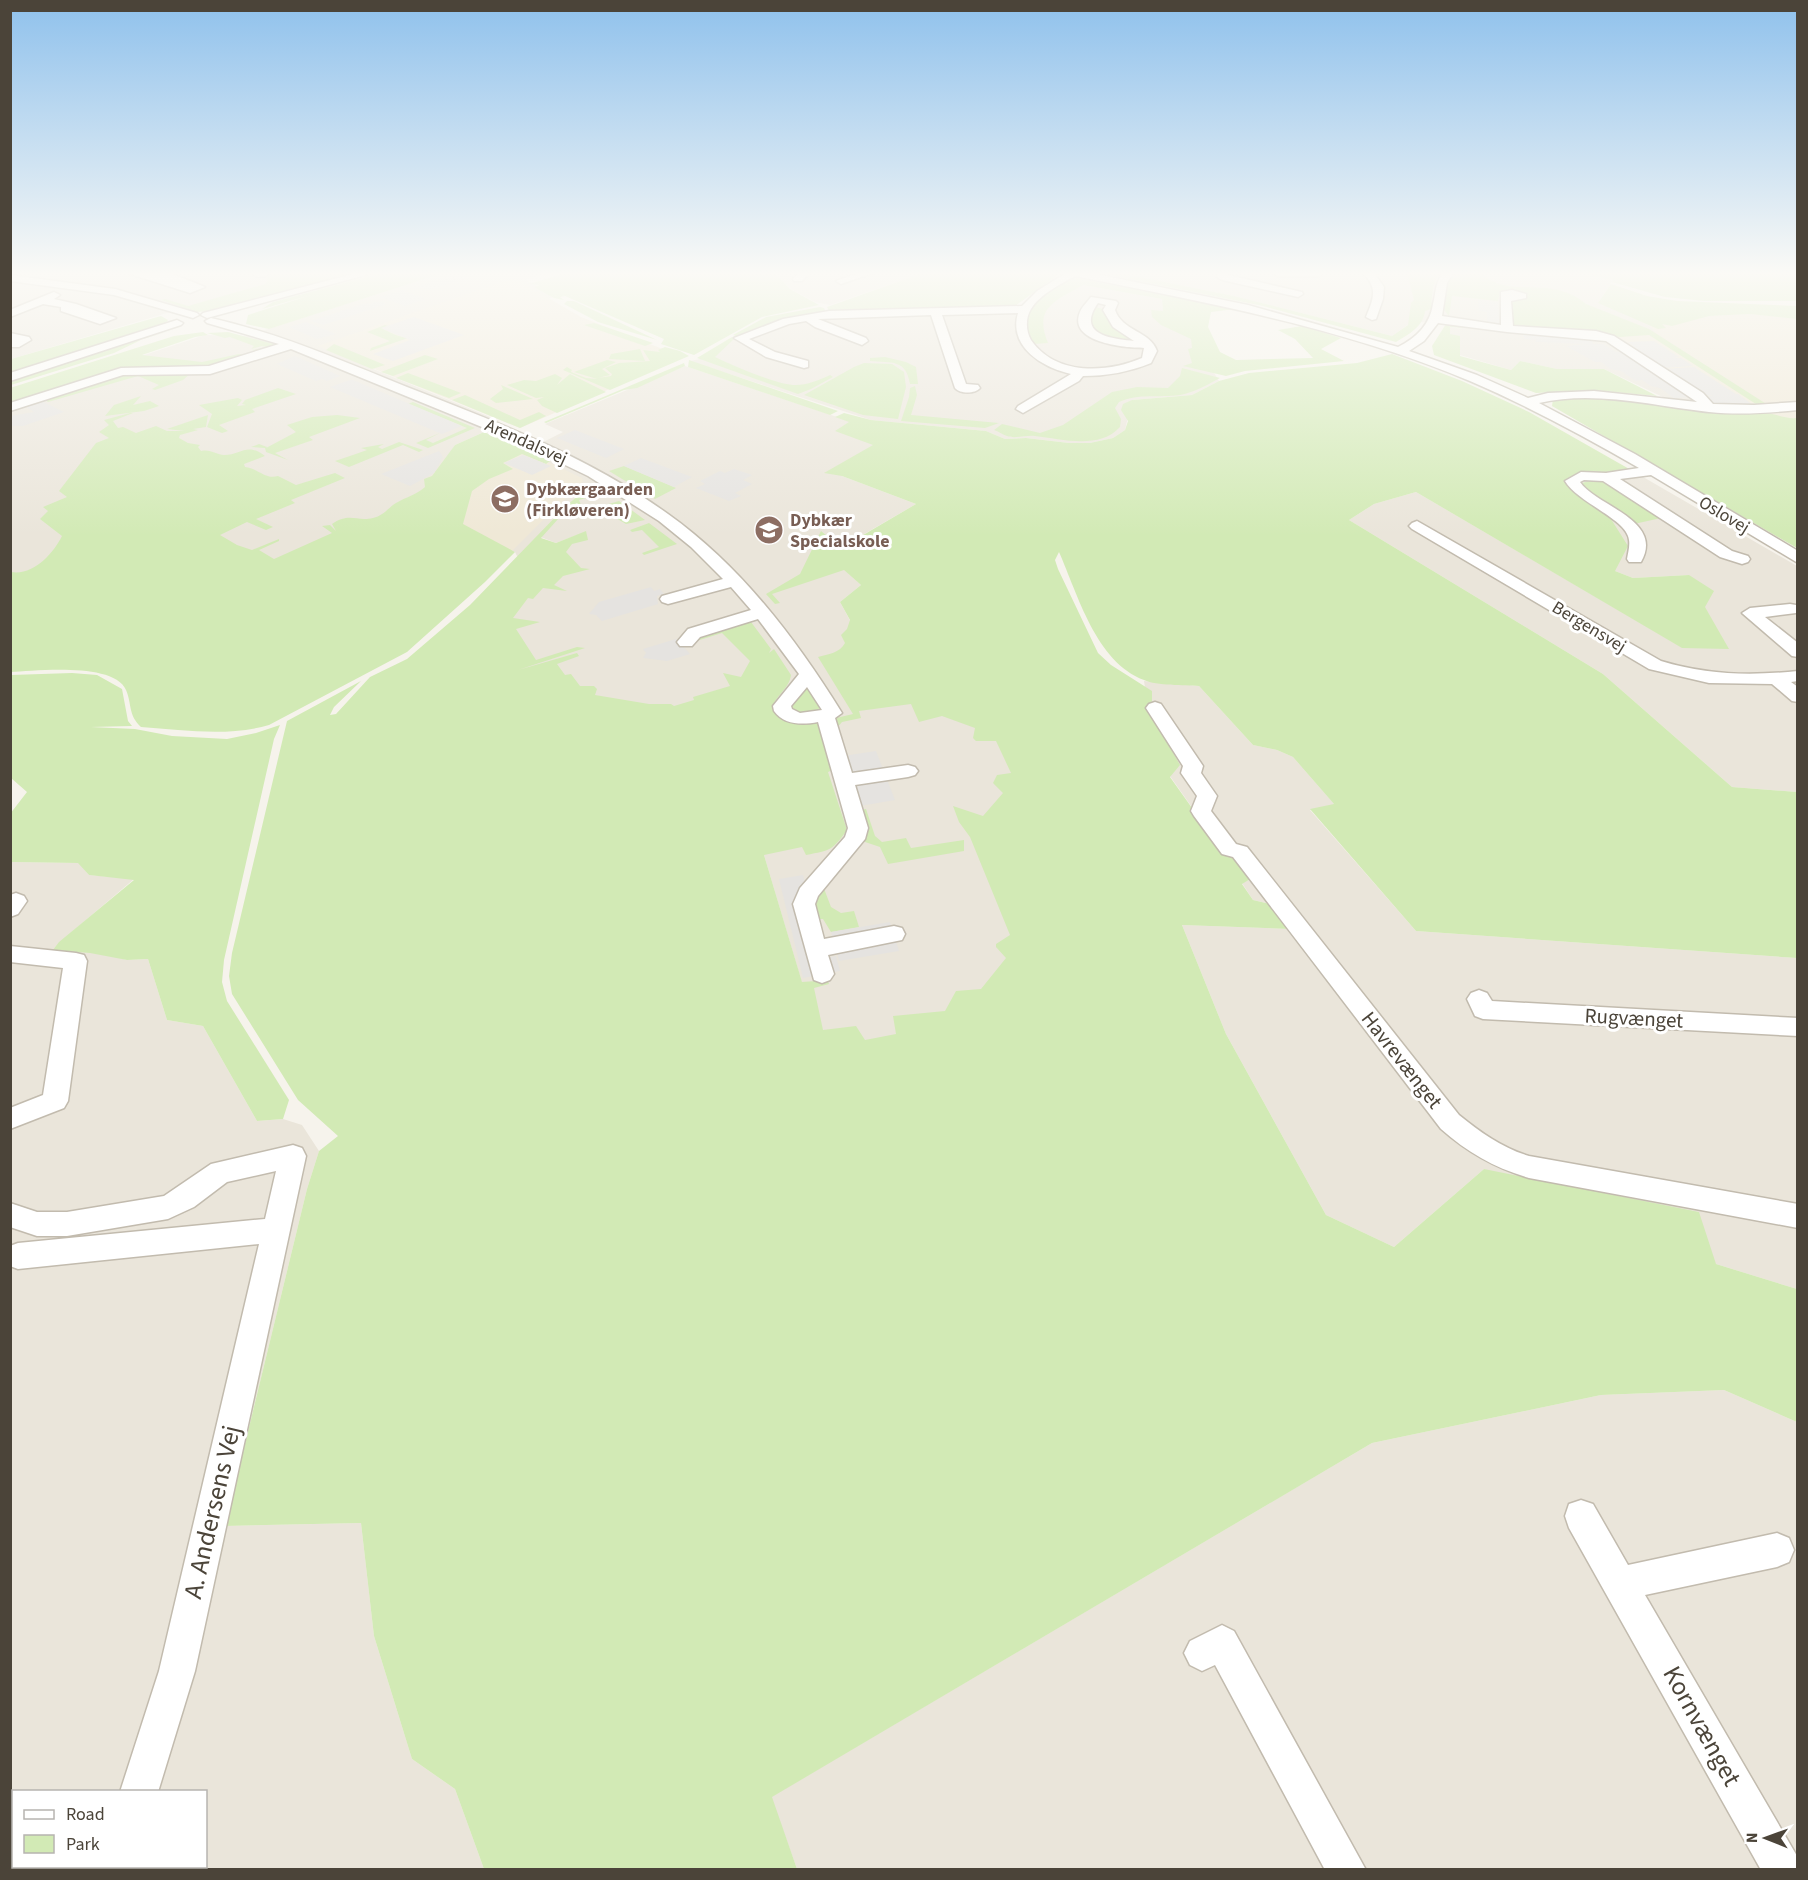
<svg xmlns="http://www.w3.org/2000/svg" width="1808" height="1880" viewBox="0 0 1808 1880" font-family="'Source Sans 3',sans-serif">
<rect width="100%" height="100%" fill="#f6f3ec"/>
<g fill="#eae5da" fill-rule="evenodd">
<path d="M11 273H278L265 275 269 280 265 284 11 359Z"/>
<path d="M443 273H546L526 280 556 296 366 366 500 421 484 432 455 445 431 488 293 564 71 537 11 634V399L205 335 246 336Z"/>
<path d="M775 273H923L830 305 815 302 791 289Z"/>
<path d="M1120 273H1580L1613 280 1598 303 1674 318 1750 314 1797 319V418L1684 407 1604 369H1557L1520 361 1511 370 1460 355 1458 340 1450 334V327L1463 329 1446 324 1420 322 1409 324 1392 336 1234 296Z"/>
<path d="M1082 285 1162 299 1163 311 1188 330 1219 381 1192 395 1132 400 1125 430 1113 438 1090 443H1069L1026 438 1005 439 986 431 871 420 689 361 713 357 732 338 765 324 787 319 987 307 1033 308 1027 319 1047 343 1042 329V316L1052 303Z"/>
<path d="M685 366 864 426 894 439 842 476 916 504 828 555 861 585 840 602 853 626 998 670 1121 947 902 1045 811 1033 802 983 764 855 671 738 520 674 496 639 494 617 577 535 556 543 538 536 518 558 515 552 463 524 512 468 502 463 563 432 545 424Z"/>
<path d="M1631 470 1797 566V792L1732 787 1603 674 1349 520 1374 504 1416 492 1683 648 1705 607 1689 575 1633 578 1615 571 1611 519 1571 489 1567 480 1576 475Z"/>
<path d="M1144 681 1199 686 1253 745 1277 750 1293 757 1335 805 1310 810 1416 931 1797 958V1289L1716 1264 1484 1169 1394 1247 1326 1215 1226 1034 1182 925 1289 929 1274 905 1253 900 1242 883 1251 879 1224 853 1170 776 1148 707Z"/>
<path d="M11 862 79 863 89 875 134 879 60 942 127 960 148 959 167 1020 203 1026 257 1121 283 1119 302 1125 319 1151 307 1189 225 1526 361 1523 374 1636 412 1759 455 1789 484 1869 11 1870ZM14 1792H206V1866H14Z"/>
<path d="M1724 1390 1797 1422V1869H797L771 1797 1372 1443 1601 1395Z"/>
</g>
<g fill="#efe8d6">
<path d="M510 279 517 280 581 317 683 357 520 428 318 346Z"/>
<path d="M1750 314 1797 319V418L1786 419 1772 414 1728 412 1693 395 1611 340 1616 336 1656 334 1649 324 1674 318Z"/>
<path d="M527 452 582 478 583 481 557 507 546 514V517L511 552 462 525 452 492 512 469 502 463Z"/>
</g>
<g fill="#d2eab5">
<path d="M278 273H354L210 311 197 312 161 300 165 299 188 306 265 284 268 280 264 275Z"/>
<path d="M381 273H443L269 329 246 324 248 315 311 295 262 309 273 302Z"/>
<path d="M565 273H775L790 289 819 305 762 317 694 355 661 344 664 339 565 296 560 297 564 300 554 298 534 287 540 285 529 284Z"/>
<path d="M923 273H1049L1058 275 1015 306 830 313 827 307Z"/>
<path d="M1100 273H1120L1234 296 1392 336 1408 325 1411 303 1414 300 1407 273H1440C1432 282 1432 297 1431 309L1425 311C1423 327 1409 334 1396 342L1263 306Z"/>
<path d="M1455 273H1481C1511 301 1550 273 1586 304L1649 329 1768 405 1759 406 1649 335 1620 337 1513 327 1511 301 1526 298 1525 295 1508 291 1500 292 1498 301 1452 296 1449 316 1444 310C1446 297 1445 281 1455 273Z"/>
<path d="M1580 273H1797V301H1704L1665 297 1612 282 1613 280Z"/>
<path d="M1077 278 1235 309 1211 312 1208 327 1220 352 1236 360 1313 358 1295 339 1278 330 1302 326 1341 338 1321 349 1344 361 1245 371 1226 376 1183 366 1192 363 1188 349 1192 348 1191 339 1161 325 1152 317 1151 310 1163 311 1162 299 1083 285C1056 301 1033 307 1048 343L1034 344C1031 340 1028 336 1026 332 1020 309 1058 281 1077 278Z"/>
<path d="M1611 284 1647 296 1677 301 1797 306V319L1750 314 1709 316 1672 326 1662 324 1666 328 1658 329 1598 303Z"/>
<path d="M567 301H574L657 340 598 322 564 304Z"/>
<path d="M820 307 824 308 826 313 773 323 738 337 733 335 766 317Z"/>
<path d="M1095 307 1103 309 1142 341 1132 344 1093 332 1086 315Z"/>
<path d="M161 316 168 320 165 324 11 373V359Z"/>
<path d="M594 323 653 343 645 346 584 325Z"/>
<path d="M1446 324 1464 328 1450 327V334L1460 336V356L1511 370 1520 361 1557 369H1604L1657 396 1593 390 1536 393 1434 355 1432 346Z"/>
<path d="M385 325 388 326 382 328C390 333 402 339 411 337L370 351 371 348 390 341 367 332Z"/>
<path d="M173 330 145 338 114 353 11 385 10 379Z"/>
<path d="M203 332 208 335 195 337 142 355 202 362 239 354 245 355 215 367 134 368 11 406 10 388 174 336Z"/>
<path d="M228 332 281 346 258 352 252 350 266 347 262 346 251 349 254 346 230 337 225 338 207 333Z"/>
<path d="M732 337 735 338 715 357C734 366 773 383 793 385 804 386 820 380 830 375L833 377 811 389 798 394 697 358Z"/>
<path d="M334 344 385 365 372 369 326 350Z"/>
<path d="M665 347 680 351 689 356 610 390 563 370 567 367 572 370 571 372 586 378 597 379 574 372 607 360 616 362 602 369 610 375 598 378 611 376 612 374 605 368 619 363 650 361 643 350 660 352 658 350Z"/>
<path d="M640 349 645 361 609 359 611 354Z"/>
<path d="M1392 354 1462 381 1529 412 1631 470 1576 475 1567 480 1571 489 1611 519 1628 546 1615 571 1633 578 1689 575 1714 591 1705 607 1729 649 1682 648 1416 492 1374 504 1349 520 1603 674 1732 787 1797 792V958L1416 931 1310 809 1334 804 1293 757 1277 750 1253 745 1199 686C1184 685 1157 686 1144 680 1096 662 1078 595 1059 552L1055 560 1058 569 1098 653 1111 665 1152 691V701L1148 708 1180 765 1170 777 1224 853 1238 861 1252 878 1242 884 1253 900 1274 905 1290 929 1182 925 1226 1034 1326 1215 1394 1247 1484 1169 1699 1212 1716 1264 1797 1289V1422L1724 1390 1601 1395 1372 1443 772 1797 797 1869H484L455 1789 412 1759 374 1636 361 1523 225 1526 307 1189 319 1151 338 1136 298 1100 232 994 229 976 232 953 287 721 361 681 334 707 330 715 336 714 370 677 407 659 470 605 566 506 579 495H584L586 498 579 500 581 505 568 508 541 538 556 543 586 531 588 540 572 544 566 552 581 568 590 569 563 576 554 585 567 591 543 588 533 599 528 598 513 618 540 622 516 629 536 660 577 647 585 648 518 670 577 653 579 656 557 664 565 675 571 674 580 686H594L597 689 595 695 649 704H671L674 706 694 700 693 697 730 686 723 673 741 677 750 661 722 633 690 643 696 636 748 618 771 649 769 653 774 649 791 675C789 689 776 695 772 708 780 728 804 723 821 720L835 769 828 772 847 830C832 851 831 850 806 855L802 847 764 855 802 982 816 981V975L825 974 829 984 814 988 823 1030 856 1026 865 1040 896 1034 893 1016 945 1011 956 991 981 989 1006 958 996 947V944L1010 935 970 837 959 822 953 806 983 816 1003 793 993 783 997 775 1011 773 996 741H976L973 738 975 728 942 716 919 722 911 704 859 711 861 718 842 722 836 729 832 719 853 714 818 657C828 654 840 653 845 643L841 635 847 629 850 620 840 602 861 585 844 570 772 594 780 603 775 604 766 594 800 574 821 531 841 548 916 504 842 476 824 473 873 445 835 431 849 422 835 417 844 413 871 420 986 431 1005 439 1026 438 1069 443H1090L1113 438 1125 430 1128 421 1121 410 1123 404 1132 400 1192 395 1219 381 1249 373 1357 363Z"/>
<path d="M425 355 438 359 393 376 381 372Z"/>
<path d="M885 357 906 362 916 367 918 384H910C906 359 892 363 870 361V358Z"/>
<path d="M689 360 838 411 830 415 688 367Z"/>
<path d="M684 363 685 366 637 388 624 390 546 423 544 422Z"/>
<path d="M864 363 892 364 904 372 906 387 898 419 863 415 804 395 854 367Z"/>
<path d="M1182 368 1220 378C1207 385 1195 392 1180 395 1159 398 1139 393 1119 402L1115 408 1121 419 1120 427C1099 450 1062 439 1035 436 1026 435 1015 439 1007 436 1003 435 998 431 994 430L1002 424 1040 433 1063 425 1112 392 1137 387 1168 388 1180 376Z"/>
<path d="M192 372 183 380 155 390 152 389 159 385 138 376 48 402 44 399 124 373Z"/>
<path d="M408 373 461 393 449 398 396 378Z"/>
<path d="M555 374 562 378 557 385 570 374 606 392 557 413 542 406 537 400 544 397 536 398 507 385 524 380 536 381Z"/>
<path d="M501 385 533 399 496 403 490 399 503 389Z"/>
<path d="M915 386 917 395 911 415 999 423 985 428 901 421 909 397 910 388Z"/>
<path d="M278 388 296 394 252 409 255 412 219 425 228 431 222 433 207 427 212 414 199 405 238 398 242 400 237 406 246 405 242 404 245 400Z"/>
<path d="M465 395 520 420 539 412 546 416 520 428 452 400Z"/>
<path d="M141 396 133 405 150 401 159 406 144 411 105 416 114 405Z"/>
<path d="M1597 398C1653 404 1709 411 1766 413 1777 414 1785 419 1797 418V548L1552 406 1553 399Z"/>
<path d="M413 402 475 428 428 448 416 443 440 433 426 440 433 443 467 428 411 405H405Z"/>
<path d="M130 413H133L113 421 118 428 123 427 136 433 156 426 167 431H185L167 429 208 415 206 427 193 429 198 430 180 435 179 438 188 443 200 445 198 447 201 451C211 449 217 455 224 455 241 455 247 442 265 456L244 464 245 467C258 468 265 480 278 476L296 485 335 473 345 478 291 500 295 503 256 519 273 527 266 530 247 522 220 535 237 545 252 550 279 539V541L259 550 274 559 332 533 322 526 330 525 336 531 332 524C350 512 356 522 373 518 383 516 388 508 396 503 406 497 416 495 425 487L424 479 432 476 455 445 484 432 550 461 546 464 522 454 503 463 513 469 489 479 472 491 463 524 515 552 485 582 407 652 269 725C227 737 184 730 141 727 128 715 132 704 126 690 114 662 35 671 11 672V572C33 576 53 554 62 536L40 519 48 511 43 507 67 497 59 491 96 443 109 438 99 432 109 425 104 420Z"/>
<path d="M337 415 360 418 309 437 313 440 275 453 288 460 266 452 265 448 251 447 259 444 267 447 266 448 296 432 287 425 312 417Z"/>
<path d="M399 442 423 450 419 452 403 445 349 467 335 461C346 457 357 454 367 450L361 448 384 444 378 447 382 449Z"/>
<path d="M624 466 676 488 655 499 609 471Z"/>
<path d="M1593 480 1605 482 1661 518 1634 524 1581 489 1582 483Z"/>
<path d="M619 501 645 520 626 524 609 514 606 516 598 507Z"/>
<path d="M649 523 677 544 644 555 642 553 659 547 642 530 632 532 630 530Z"/>
<path d="M72 673 97 675 122 689 128 721 132 726 91 727 135 729 172 736 227 739 256 733 280 725 274 739 224 960 222 982 227 1001 289 1100 283 1119 257 1121 203 1026 167 1020 148 959 127 960 90 953 53 950 59 942 134 880 89 875 78 863 11 862 10 814 27 792 11 778V675Z"/>
<path d="M809 686 820 706 818 711 801 714 792 710 791 702Z"/>
<path d="M866 809 875 836 882 842 906 838 911 848 964 840V851L888 864 880 847 862 841 861 810Z"/>
<path d="M823 886 831 907 841 913 854 911 859 927 831 932 823 919H816L811 899Z"/>
</g>
<g fill="#e5e3e0">
<path d="M459 273H482L429 290 418 286Z"/>
<path d="M402 290 426 299 405 306 380 297Z"/>
<path d="M1478 300 1498 302 1499 324 1487 322V312L1479 311Z"/>
<path d="M378 301 387 304 323 325 311 321 366 303 370 304Z"/>
<path d="M414 317 464 335 393 361 373 354 410 340 381 328Z"/>
<path d="M306 322 336 334 317 339 289 327Z"/>
<path d="M1523 333 1591 339 1593 344H1603L1616 352 1625 351 1692 397 1674 398 1660 388 1651 386 1642 380 1636 381 1621 371 1610 369 1601 362H1595L1566 346 1588 344 1536 342V340L1524 339Z"/>
<path d="M1654 341 1679 357 1674 358H1681L1693 366 1662 368 1628 342Z"/>
<path d="M295 356 340 376 327 381 322 379 316 381 277 364Z"/>
<path d="M1694 367 1736 394 1720 395 1738 394 1753 405H1724L1714 403 1705 397 1713 395 1704 396 1663 369Z"/>
<path d="M350 380H353L462 426 442 434 330 387Z"/>
<path d="M37 399 64 412 23 426H11L10 416 34 412 22 404Z"/>
<path d="M575 430 624 449 606 458 557 438Z"/>
<path d="M439 451 443 457 434 473 410 486 381 474Z"/>
<path d="M523 455 546 464 551 466 532 475 504 463Z"/>
<path d="M641 458 692 477 674 487 624 466Z"/>
<path d="M734 469 752 475 743 480 752 484 735 493 741 496 729 501 696 488 705 484 700 481 720 471 725 473Z"/>
<path d="M651 587 654 591 660 589 664 594 657 596 658 604 602 621 596 615 589 614 599 602Z"/>
<path d="M676 639 690 654 667 661 643 658 646 653 643 649Z"/>
<path d="M876 751 895 800 860 806 843 756Z"/>
<path d="M803 875 825 958 836 956 840 971 803 978 779 879Z"/>
<path d="M890 922 899 951 839 961 831 932Z"/>
</g>
<g fill="none" stroke-linecap="round" stroke-linejoin="round">
<g stroke="#c2bbae" stroke-width="3">
<g id="minor">
<path d="M127 273H170L205 287 190 293Z"/>
<path d="M251 273H269C266 278 254 278 251 273Z"/>
<path d="M357 273H373L207 318 201 315 203 313Z"/>
<path d="M799 273H810L802 281H794L793 279Z"/>
<path d="M858 273H873L841 284 836 281Z"/>
<path d="M1066 273H1091L1248 305 1398 347C1416 338 1430 325 1433 304 1436 293 1435 283 1443 273H1453L1447 283 1442 316 1501 325V292L1512 290 1526 294V298L1511 301 1513 326 1596 331 1614 336 1703 393 1713 404 1754 405 1798 402V410C1768 413 1739 415 1709 412 1653 406 1595 390 1539 403L1635 454 1798 551V563L1651 475 1620 479 1732 551 1748 556 1750 559 1748 562 1742 564 1720 557 1603 481 1584 480 1580 482C1596 506 1665 520 1641 562H1629L1627 559C1628 553 1630 546 1629 540 1627 519 1578 503 1565 481L1581 472 1606 473 1639 468C1584 436 1528 406 1470 381 1344 328 1209 303 1075 276 1061 284 1040 294 1031 309 1025 318 1026 332 1031 340 1056 376 1107 373 1142 358L1144 348C1126 348 1067 343 1080 312 1082 307 1088 301 1091 297L1116 301 1118 303 1115 310C1122 331 1150 331 1157 351L1151 363C1129 372 1107 376 1083 376L1079 381 1023 413 1016 409 1018 406 1071 374C1043 368 1008 347 1018 313L942 315 966 384 978 385 980 388C975 394 960 394 955 388L931 315 818 319 866 338 868 341 862 345 815 327 806 321 789 324 749 339 775 352 808 361V367L804 368 766 357 734 338 783 319 829 311 1022 306 1037 291ZM1098 303 1106 305 1103 310 1113 327 1134 341C1110 339 1076 334 1098 303ZM1438 323 1507 332 1606 341 1697 402 1594 391 1548 393 1528 398 1477 375 1409 351 1424 341Z"/>
<path d="M1218 273H1228V275L1302 292 1303 294 1298 297 1222 280 1217 277Z"/>
<path d="M1272 273H1324L1319 276H1277Z"/>
<path d="M1363 273H1374L1384 287 1383 299 1376 319 1372 320 1366 317C1374 298 1378 288 1363 273Z"/>
<path d="M10 275 115 289 197 313 199 315 193 318 114 295 10 281Z"/>
<path d="M54 292 60 295 54 299 76 304 116 318 100 324 61 311V307L43 304 10 317V310Z"/>
<path d="M211 318C281 334 340 360 407 387 497 422 589 457 668 514 741 566 796 639 842 713L835 718 852 773 908 765 915 767 918 771 915 775 908 777 855 785 868 828 865 839 818 896 815 904 824 939 894 926 902 928 905 934 902 940 828 955 834 974 830 980 822 983 814 980 793 904 800 888 845 837 848 828 818 722C802 725 784 725 774 711L773 706 799 674 758 619 700 637 692 646H680L677 642 688 629 751 610 731 587 668 604 662 602 660 599 662 596 723 579 691 547 659 521 588 476 511 439 291 349 210 374 123 375 10 411V403L121 368 209 366 279 344 207 323 205 321ZM807 687 809 690 822 710 800 713 792 709 791 706Z"/>
<path d="M177 320 183 323 181 325 10 381V373Z"/>
<path d="M10 333 29 337 31 340 19 347H11Z"/>
<path d="M1417 521 1661 661C1707 675 1750 676 1798 671V681L1791 682 1798 687V702L1792 701 1772 684 1709 683 1649 669 1412 529 1409 526 1412 523Z"/>
<path d="M1790 604 1796 605V613L1765 617 1798 643V657L1792 656 1742 613 1750 608Z"/>
<path d="M1155 702 1161 704 1203 766 1201 773 1217 796 1211 811 1236 844 1247 847 1459 1115C1480 1132 1502 1148 1529 1156L1798 1204V1228L1529 1178C1495 1168 1468 1153 1441 1129L1233 857 1222 854 1194 816 1191 811 1197 796 1181 773 1183 766 1146 708 1149 704Z"/>
<path d="M16 893 24 896 27 901 18 914 10 917V895Z"/>
<path d="M10 946 76 953 84 955 87 961 68 1101 64 1108 10 1129V1108L43 1095 63 968 10 962Z"/>
<path d="M1479 990 1487 993 1492 1001 1798 1018V1036L1483 1019 1475 1016 1467 999 1471 993Z"/>
<path d="M293 1145 302 1148 306 1156 195 1671 158 1792H120L159 1671 259 1244 18 1269 10 1266V1246L18 1243 265 1219 276 1171 227 1182 194 1207 168 1219 67 1236H37L10 1227V1203L37 1212H67L164 1196 211 1164Z"/>
<path d="M1581 1500 1593 1504 1628 1565 1777 1533 1789 1538 1794 1550 1789 1562 1777 1567 1645 1595 1797 1856 1798 1870H1761L1569 1528 1565 1516 1569 1504Z"/>
<path d="M1222 1625 1234 1631 1366 1870H1325L1215 1665 1202 1671 1190 1665 1184 1653 1190 1641Z"/>
<rect x="96" y="1866" width="40" height="4"/>
</g>
</g>
<use href="#minor" fill="#fff" fill-rule="evenodd"/>
</g>
<linearGradient id="sky" x2="0" y2="1"><stop stop-color="#8fc1ec"/><stop offset="0.51" stop-color="#fbfaf6"/><stop offset="1" stop-color="#fbfaf6" stop-opacity="0"/></linearGradient>
<rect width="1808" height="536" fill="url(#sky)"/>
<defs>
<g id="school-disc" transform="scale(1.5)"><circle r="9.5" fill="#8d6e63" stroke="#fff"/><path d="M0-5L7-2L0 1L-7-2ZM-4 1L0 2.5L4 1V4Q0 6-4 4Z" fill="#fff"/></g>
</defs>
<g fill-rule="evenodd">
<use href="#school-disc" x="505" y="499"/>
<use href="#school-disc" x="769" y="530"/>
</g>
<g text-anchor="middle" dominant-baseline="central" stroke-width="6" stroke-linejoin="round" paint-order="stroke">
<g font-size="18" fill="#4b4439" stroke="#fff">
<text transform="translate(526 442) rotate(24)">Arendalsvej</text>
<text transform="translate(1724 515) rotate(31)">Oslovej</text>
<text transform="translate(1589 627) rotate(31)">Bergensvej</text>
</g>
<g font-size="18" font-weight="bold" fill="#785e54" stroke="#fff" text-anchor="start">
<text x="526" y="489">Dybkærgaarden<tspan x="526" dy="21">(Firkløveren)</tspan></text>
<text x="790" y="520">Dybkær<tspan x="790" dy="21">Specialskole</tspan></text>
</g>
<g font-size="21" fill="#4b4439" stroke="#fff">
<text transform="translate(1634 1018) rotate(3)">Rugvænget</text>
<text transform="translate(1402 1060) rotate(52)">Havrevænget</text>
</g>
<g font-size="26" fill="#4b4439" stroke="#fff">
<text transform="translate(212 1512) rotate(-77)">A. Andersens Vej</text>
<text transform="translate(1702 1726) rotate(61)">Kornvænget</text>
</g>
</g>
<rect width="1808" height="1880" fill="none" stroke="#4b4439" stroke-width="24"/>
<rect x="12" y="1790" width="195" height="78" fill="#ffffff" stroke="#b7b4b0" stroke-width="1.5"/>
<rect x="24" y="1810" width="30" height="9" fill="#ffffff" stroke="#b7b4b0" stroke-width="1.5"/>
<text x="66" y="1820" font-size="18" fill="#4b4439">Road</text>
<rect x="24" y="1835" width="30" height="18" fill="#d2eab5" stroke="#b7b4b0" stroke-width="1.5"/>
<text x="66" y="1850" font-size="18" fill="#4b4439">Park</text>
<g transform="translate(1766 1838) rotate(271)" stroke="#ffffff" stroke-width="4.5" paint-order="stroke">
<path d="M0-4.5L10 22L0 15L-10 22Z" fill="#4b4439"/>
<text y="-9" font-size="16" font-weight="bold" text-anchor="middle" fill="#4b4439">N</text>
</g>
</svg>
